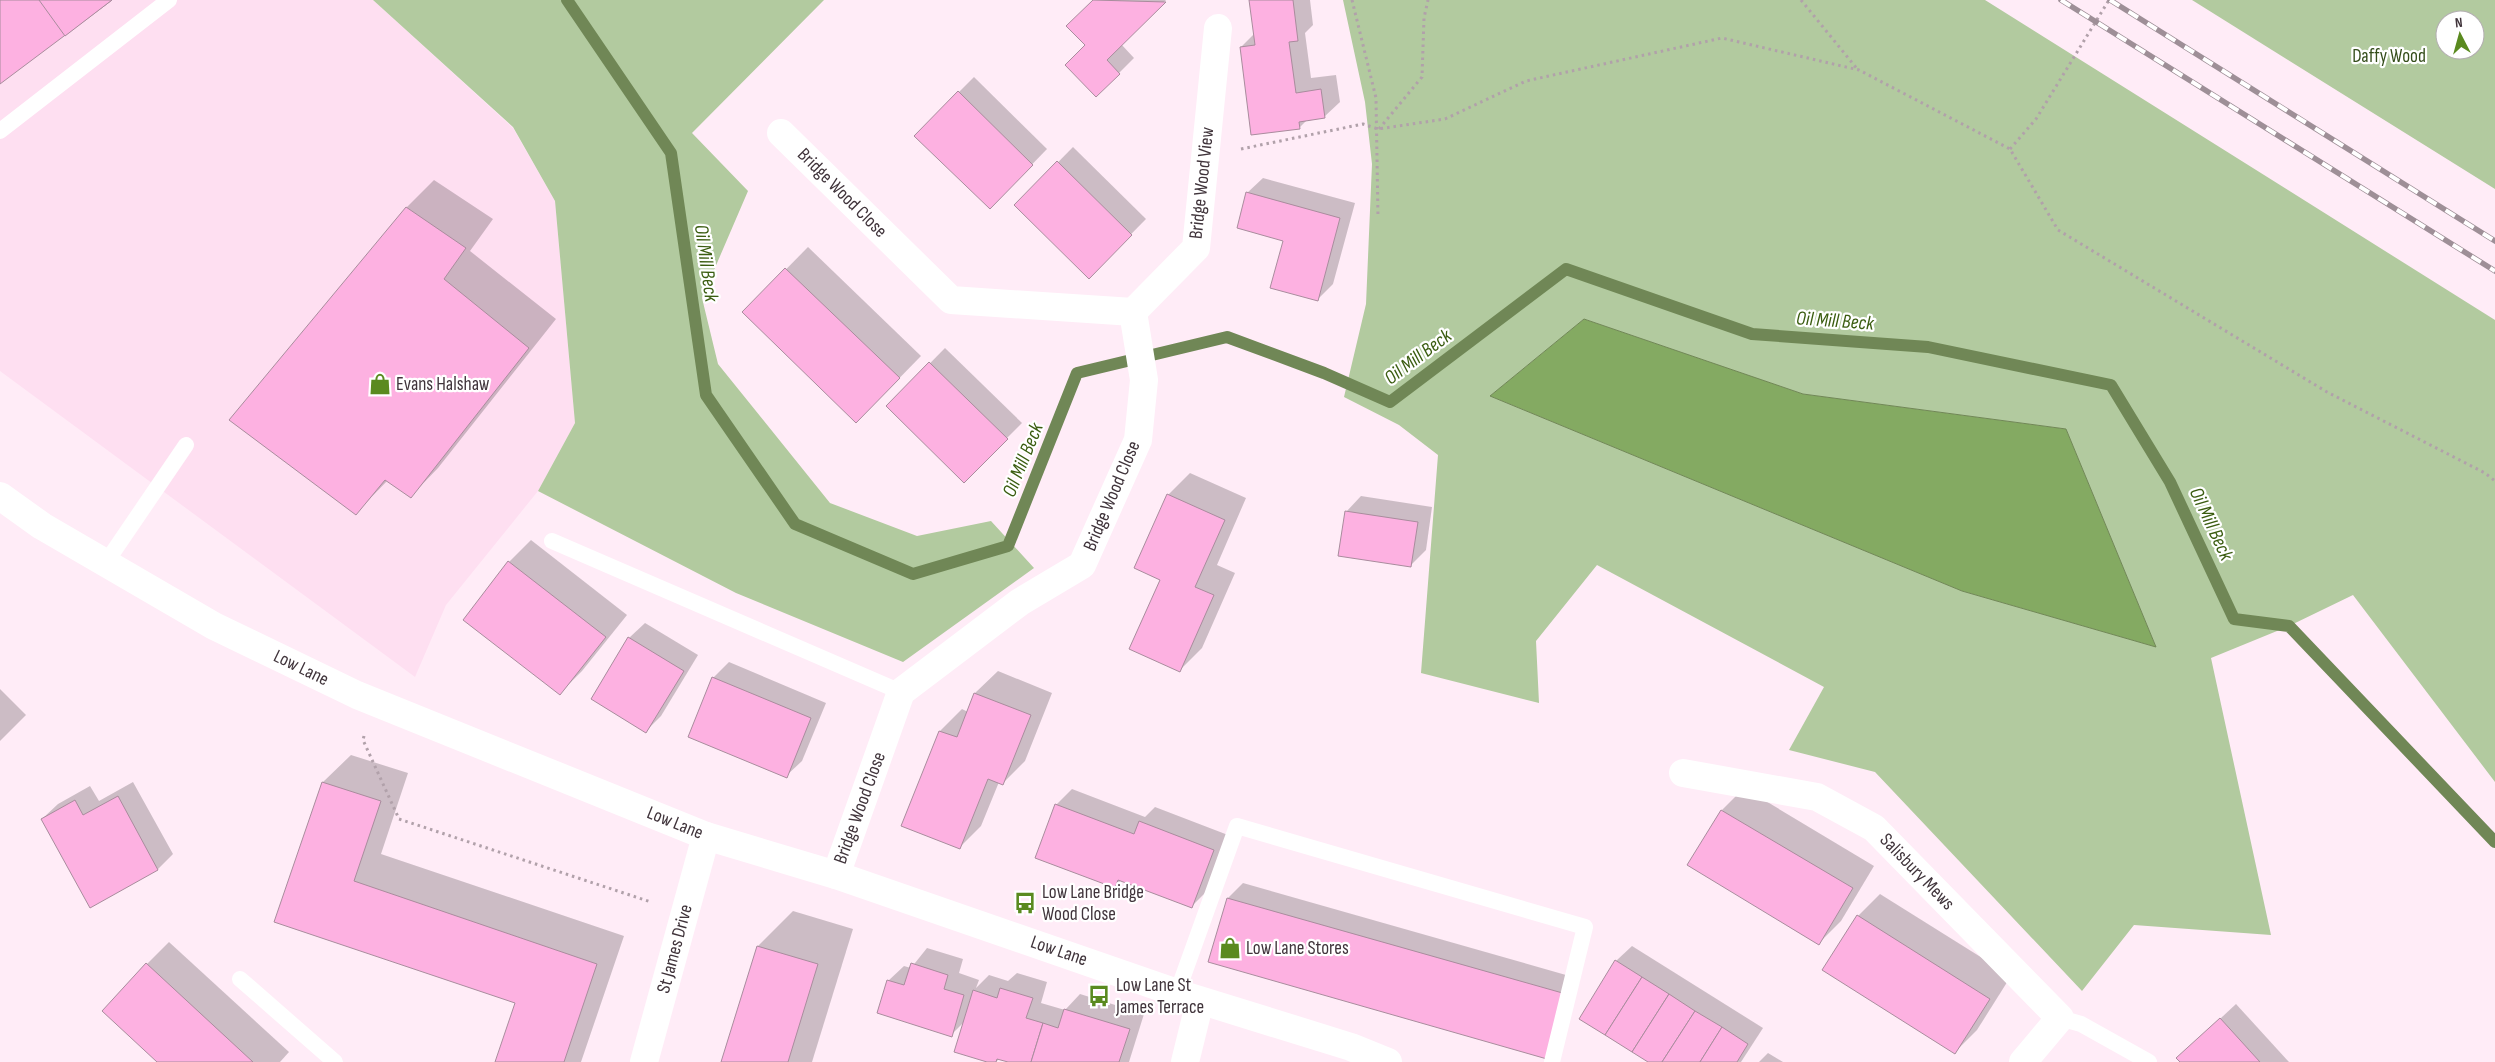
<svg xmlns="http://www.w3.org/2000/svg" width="2495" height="1062" viewBox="0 0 2495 1062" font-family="'Sofia Sans Condensed',sans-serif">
<rect width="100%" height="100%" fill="#ffecf7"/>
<path fill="#fedff1" d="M0 0H373L513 128 555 201 575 423 538 491 446 605 415 677 0 371Z"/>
<g fill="#b2ca9f" fill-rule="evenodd">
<path d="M373 0H824L692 133 748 191 702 298 718 364 830 503 917 536 991 521 1034 568 903 662 736 593 538 491 575 423 555 201 513 127Z"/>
<path d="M1343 0H1985L2495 320V782L2353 595 2289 626 2211 658 2271 935 2134 925 2082 991 1875 772 1789 750 1824 687 1597 565 1536 641 1539 703 1421 673 1438 455 1399 425 1344 397 1366 304 1372 164 1365 102ZM1584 319 1803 394 2066 429 2156 647 1962 591 1490 396Z"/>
<path d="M2192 0H2495V189ZM2445 20H2475V50H2445Z"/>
</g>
<path fill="#84aa62" stroke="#708756" d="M1584 319 1803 394 2066 429 2156 647 1962 591 1490 396Z"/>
<g fill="#0003">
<path d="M1094 0H1166L1121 44 1134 58 1096 96 1086 45 1068 26Z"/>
<path d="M1251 0H1310L1313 25 1305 33 1311 78 1336 75 1340 102 1324 117 1308 119 1299 128 1241 47 1255 33Z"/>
<path d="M974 77 1047 149 990 208 916 135Z"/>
<path d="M1073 147 1146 219 1089 277 1016 205Z"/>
<path d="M1263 178 1355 203 1333 284 1318 299 1285 240 1247 193Z"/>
<path d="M434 180 493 219 470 251 556 319 438 468 411 496 388 480 356 513 407 207Z"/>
<path d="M808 247 921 356 878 400 744 312Z"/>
<path d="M945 348 1022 423 964 481 888 406Z"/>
<path d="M1190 473 1246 498 1217 565 1235 573 1202 648 1180 670 1162 579 1168 495Z"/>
<path d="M1361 496 1432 507 1426 550 1410 566 1346 512Z"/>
<path d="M531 540 627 615 582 671 560 693 509 562Z"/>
<path d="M645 623 698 655 661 716 646 731 629 638Z"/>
<path d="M729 662 826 703 802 761 786 776 713 678Z"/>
<path d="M998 671 1052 693 1025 761 1003 783 999 782 981 826 959 848 940 731 962 709 968 712 975 693Z"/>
<path d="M0 689 26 715 0 741Z"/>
<path d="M351 755 408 773 381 854 624 936 581 1062H496L516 1003 276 921 323 782Z"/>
<path d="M133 782 173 854 158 869 90 906 42 819 58 804 90 786 99 801Z"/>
<path d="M1744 788 1874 866 1841 921 1819 943 1722 810Z"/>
<path d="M1072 789 1145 817 1155 807 1228 835 1207 891 1191 907 1121 880 1115 887 1056 805Z"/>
<path d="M1243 883 1580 979 1562 1043 1210 961 1228 898Z"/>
<path d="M1880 894 2011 976 1977 1030 1955 1052 1858 916Z"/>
<path d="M793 911 853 929 812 1062H722L758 946Z"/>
<path d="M169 942 289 1052 280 1062H159L147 964Z"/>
<path d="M1632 946 1763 1028 1741 1062H1650L1616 961Z"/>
<path d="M927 948 963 959 959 973 979 980 976 988 989 975 1008 981 1017 973 1047 982 1041 1003 1065 1010 1080 994 1144 1014 1129 1062H1012L1000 1058 996 1062H991L964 1022 951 1035 888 981 904 966 911 968Z"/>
<path d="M2236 1004 2289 1062H2182L2178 1058Z"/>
<path d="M1768 1053 1783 1062H1759Z"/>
</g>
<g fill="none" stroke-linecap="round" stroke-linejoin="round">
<path stroke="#708756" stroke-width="12" d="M567 0 671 153 706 395 795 524 913 574 1008 546 1077 373 1227 337 1324 373 1390 402 1566 269 1752 334 1928 347 2111 385 2170 482 2234 619 2289 626 2495 842"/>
</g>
<g fill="#fdb1e1" stroke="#a98c9d">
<path d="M0 0H112L0 84Z"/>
<path d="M39 0H112L65 36Z"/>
<path d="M1093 0 1166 2 1107 60 1120 74 1096 97 1065 65 1085 45 1066 26Z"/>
<path d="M1249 0H1293L1298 41 1289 42 1296 93 1321 89 1325 118 1299 122 1300 129 1251 135 1240 47 1255 45Z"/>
<path d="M958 91 1033 165 990 209 914 136Z"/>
<path d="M1057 161 1132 235 1089 279 1014 205Z"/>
<path d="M1246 192 1340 218 1318 301 1270 288 1283 241 1237 228Z"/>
<path d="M406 207 466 248 444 279 529 348 411 498 385 480 356 515 229 420Z"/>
<path d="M785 268 900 378 856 423 742 312Z"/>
<path d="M929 362 1008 439 964 483 886 406Z"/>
<path d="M1167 494 1225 520 1195 587 1214 595 1180 672 1129 649 1160 580 1134 568Z"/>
<path d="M1345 511 1418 522 1411 567 1338 556Z"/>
<path d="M508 561 606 637 560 695 463 620Z"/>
<path d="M628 637 684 671 646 733 591 699Z"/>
<path d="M712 677 811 718 787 778 688 737Z"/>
<path d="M974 693 1031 715 1003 785 988 779 960 849 901 826 939 731 957 737Z"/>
<path d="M322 782 381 801 354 881 597 964 564 1062H495L515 1003 274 922Z"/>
<path d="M118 796 158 870 90 908 41 819 75 800 83 815Z"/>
<path d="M1055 804 1134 834 1139 821 1214 850 1192 908 1118 880 1115 888 1035 858Z"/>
<path d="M1721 810 1853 888 1819 945 1687 865Z"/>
<path d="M1227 898 1566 994 1547 1059 1208 962Z"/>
<path d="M1857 915 1990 999 1955 1054 1822 970Z"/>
<path d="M757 946 818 964 788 1062H721Z"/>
<path d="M1615 960 1642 977 1605 1035 1579 1019Z"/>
<path d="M146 963 253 1062H157L102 1011Z"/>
<path d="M911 963 948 975 944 989 964 995 952 1037 877 1013 887 980 904 985Z"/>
<path d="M1642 977 1669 994 1632 1052 1605 1035Z"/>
<path d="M1000 988 1033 998 1026 1018 1043 1023 1031 1062H1008L997 1059 996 1062H987L954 1052 973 990 997 998Z"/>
<path d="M1669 994 1695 1011 1662 1062H1648L1632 1052Z"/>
<path d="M1064 1009 1130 1029 1119 1062H1031L1043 1023 1058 1028Z"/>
<path d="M1695 1011 1722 1027 1700 1062H1662Z"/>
<path d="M2220 1018 2260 1062H2180L2176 1058Z"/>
<path d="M1722 1027 1748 1044 1737 1062H1700Z"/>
</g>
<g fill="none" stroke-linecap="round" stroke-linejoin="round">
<g stroke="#b1a1aa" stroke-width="3" stroke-dasharray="2.5 4" stroke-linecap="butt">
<path d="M1352 0 1376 98 1378 218"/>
<path d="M1801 0 1858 70"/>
<path d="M1379 129 1422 77 1424 18 1428 0"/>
<path d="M1241 149 1363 124 1378 129 1445 119 1526 81 1722 38 1859 70 2010 149 2058 230 2327 392 2485 473 2495 481"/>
<path d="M2010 149 2036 119 2109 0"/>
<path d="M364 736 363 740 399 819 651 902"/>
</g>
<g stroke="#fff" stroke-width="16">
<path d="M0 131 169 0"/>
<path d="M552 541 901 692"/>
<path d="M105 564 186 445"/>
<path d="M240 979 335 1062"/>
<path d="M1177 993 1237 826 1585 927 1552 1062"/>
<path d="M2060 1018 2081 1024 2149 1062"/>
</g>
<g stroke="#fff" stroke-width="28">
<path d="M781 133 951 300 1133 312"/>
<path d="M1133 312 1196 248 1218 28"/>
<path d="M1683 773 1817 797 1874 828 2060 1018 2023 1062"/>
<path d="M836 875 901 692 1020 602 1082 565 1138 440 1144 380 1133 312"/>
<path d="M644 1062 706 836"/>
<path d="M1185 1062 1200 1001"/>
</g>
<path stroke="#fff" stroke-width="28" d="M0 496 42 526 214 626 357 695 706 836 836 875 1177 993 1351 1047 1388 1062"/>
<g stroke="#9e8f97" stroke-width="5.5">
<g id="rail">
<path d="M2061 0 2495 271"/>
<path d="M2110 0 2495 241"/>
</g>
</g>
<use href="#rail" stroke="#fff" stroke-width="4" stroke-dasharray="11" stroke-linecap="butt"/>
</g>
<defs>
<g id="shop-bare" transform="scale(1.725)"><path d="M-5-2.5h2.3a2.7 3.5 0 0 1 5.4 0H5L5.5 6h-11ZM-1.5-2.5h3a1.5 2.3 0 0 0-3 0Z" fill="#5a8a1f" stroke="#fff" stroke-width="2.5" paint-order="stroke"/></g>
<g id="bus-bare" transform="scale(1.725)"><path d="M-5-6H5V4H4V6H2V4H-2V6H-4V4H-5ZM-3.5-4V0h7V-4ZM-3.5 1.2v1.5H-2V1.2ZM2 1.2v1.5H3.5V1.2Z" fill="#5a8a1f" stroke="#fff" stroke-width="2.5" paint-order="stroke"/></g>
</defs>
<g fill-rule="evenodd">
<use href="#shop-bare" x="380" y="384"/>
<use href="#bus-bare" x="1025" y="903"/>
<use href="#shop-bare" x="1230" y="948"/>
<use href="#bus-bare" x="1099" y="996"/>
</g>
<g text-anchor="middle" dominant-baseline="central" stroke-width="4.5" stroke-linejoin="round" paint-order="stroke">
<g font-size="19" fill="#344d1a" stroke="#fff">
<text x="2389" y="56">Daffy Wood</text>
</g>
<g font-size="19" fill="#40343b" stroke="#fff">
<text transform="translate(1202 183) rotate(-84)">Bridge Wood View</text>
<text transform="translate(842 193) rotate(45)">Bridge Wood Close</text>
<text transform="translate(1112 496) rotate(-67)">Bridge Wood Close</text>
<text transform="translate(301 668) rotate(26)">Low Lane</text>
<text transform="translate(860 808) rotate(-70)">Bridge Wood Close</text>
<text transform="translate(675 823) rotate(22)">Low Lane</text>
<text transform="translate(1917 872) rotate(46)">Salisbury Mews</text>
<text transform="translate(675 949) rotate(-75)">St James Drive</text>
<text transform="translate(1059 951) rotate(19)">Low Lane</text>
</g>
<g font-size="19" fill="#40343b" stroke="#fff" text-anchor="start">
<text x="396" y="384">Evans Halshaw</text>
<text x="1042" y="892">Low Lane Bridge<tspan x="1042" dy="22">Wood Close</tspan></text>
<text x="1246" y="948">Low Lane Stores</text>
<text x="1116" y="985">Low Lane St<tspan x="1116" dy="22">James Terrace</tspan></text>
</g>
<g font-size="20" font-style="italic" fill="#3b5d11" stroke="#fff">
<text transform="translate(706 263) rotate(82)">Oil Mill Beck</text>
<text transform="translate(1835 321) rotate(4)">Oil Mill Beck</text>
<text transform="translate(1418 357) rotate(-37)">Oil Mill Beck</text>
<text transform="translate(1023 460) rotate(-68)">Oil Mill Beck</text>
<text transform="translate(2211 524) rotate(65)">Oil Mill Beck</text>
</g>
</g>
<g transform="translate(2460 35) rotate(354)"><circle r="24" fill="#ffffff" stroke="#b3aeb1"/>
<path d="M0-4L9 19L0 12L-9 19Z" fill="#5a8a1f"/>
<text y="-8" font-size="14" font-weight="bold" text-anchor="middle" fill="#40343b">N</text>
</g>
</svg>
